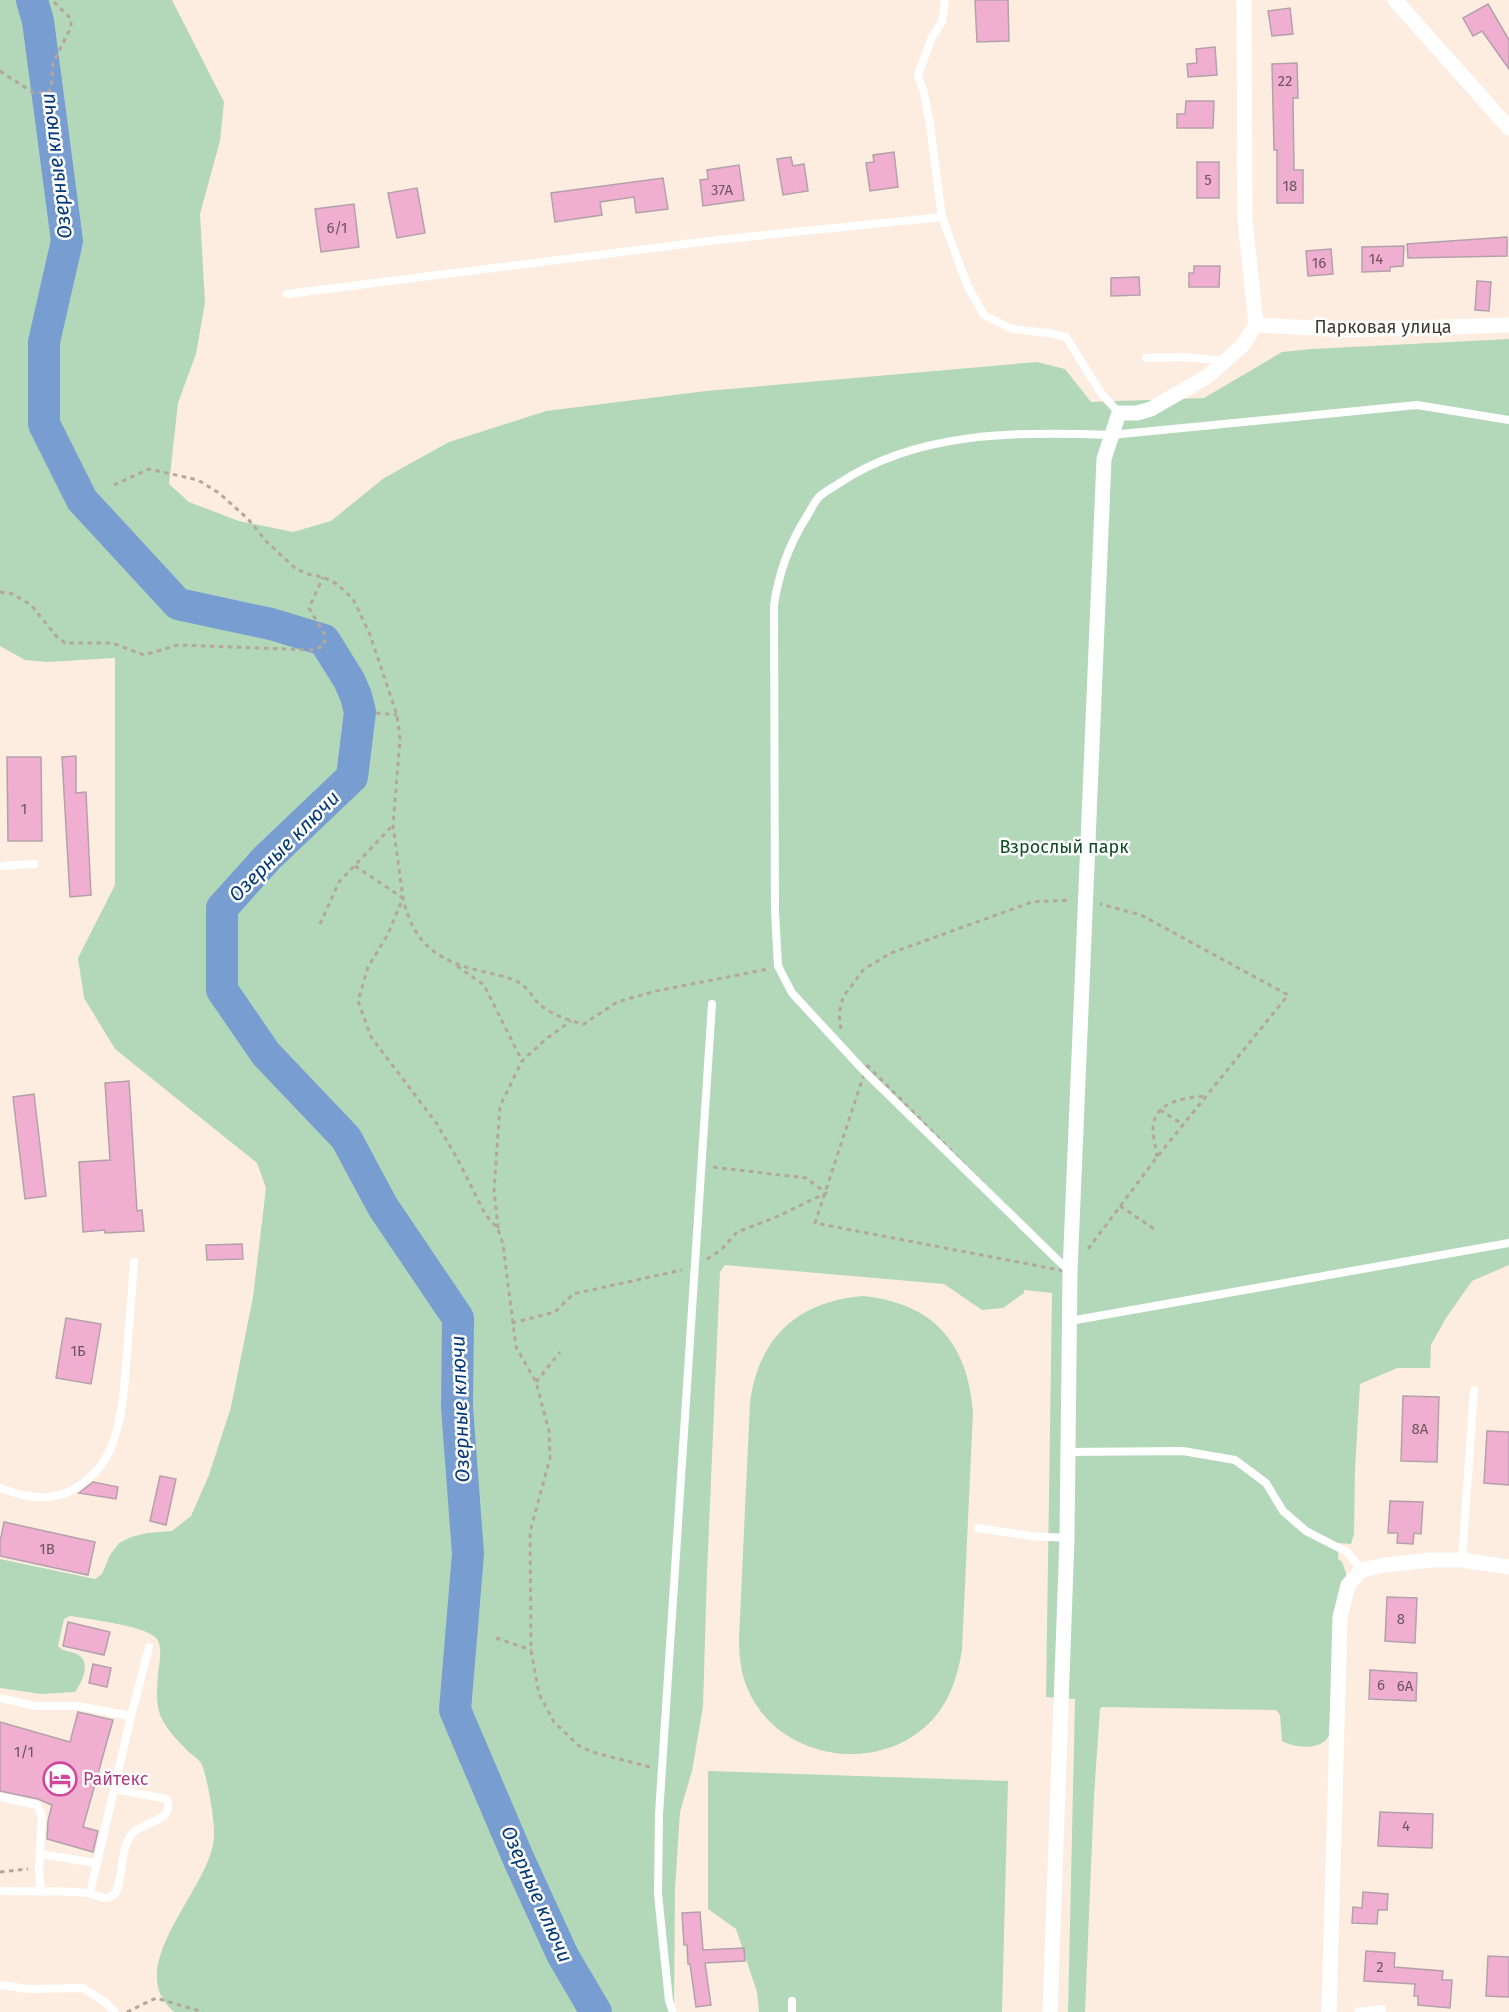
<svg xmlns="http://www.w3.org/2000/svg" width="1509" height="2012" viewBox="0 0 1509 2012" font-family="'Fira Sans',sans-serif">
<rect width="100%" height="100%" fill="#fdede1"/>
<g fill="#b3d8b9">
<path d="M0 0H172L224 102 220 141 200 214 205 303 196 354 178 403 169 484 189 502 239 521 293 532 331 521 384 478 449 442 546 411 706 391 1037 362 1065 369 1091 402 1204 398 1282 352 1312 349 1509 339V1265L1472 1281 1446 1318 1431 1345 1430 1368H1397L1360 1384 1355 1470 1354 1534 1351 1544 1339 1543 1338 1559 1342 1562 1346 1573V1587L1335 1631 1329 1735C1323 1751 1294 1748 1282 1741L1280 1715 1276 1710 1102 1707 1100 1709 1094 1796 1085 2012H1068L1075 1699 1046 1697 1052 1293 1024 1290V1293L1003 1308 982 1310 944 1284 725 1265 720 1272 707 1573 703 1707 692 1771 680 1812 675 1889 674 2012H174C119 1966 214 1886 214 1835 215 1822 207 1774 201 1763 199 1760 194 1756 191 1754 180 1743 169 1733 162 1719 155 1705 157 1689 158 1674 159 1664 163 1648 157 1639 148 1626 87 1619 70 1616L64 1619 58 1646C64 1653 73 1650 80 1656 91 1664 81 1684 75 1692L41 1694 0 1688V1559L95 1579 102 1574 110 1555 119 1543 131 1537 147 1533 172 1531 191 1516 209 1475 231 1407 253 1297 266 1188 257 1163 115 1049 84 998 78 958 115 885V658L47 662 25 660 0 646Z"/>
<path d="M863 1296C933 1303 968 1343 973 1412L962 1650C957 1680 948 1707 925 1727 867 1778 767 1754 744 1679 740 1665 739 1652 739 1638L750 1403C758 1338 798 1301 863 1296Z"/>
<path d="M708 1771 1008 1781 1002 2012H759L757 1992 736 1929 708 1909Z"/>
</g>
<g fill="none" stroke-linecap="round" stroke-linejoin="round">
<path stroke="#779dd1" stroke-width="32" d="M32 0 38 21 67 241 44 342V424L82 500 178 604 271 624 324 640 349 680 356 696 360 712 352 777 267 858 222 908V990L266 1054 346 1138 383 1207 458 1318 457 1407 468 1554 455 1710 519 1860 563 1956 596 2012"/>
</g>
<g fill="#f0afd1" stroke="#b3a1aa" stroke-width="1.5">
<path d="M975 0H1008L1009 41 977 42Z"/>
<path d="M1488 4 1509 40V69L1482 31 1473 36 1463 18Z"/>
<path d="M1290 8 1293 34 1272 36 1268 11Z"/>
<path d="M1215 47 1217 75 1188 77 1187 64 1197 63 1196 49Z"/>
<path d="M1297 63 1298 98H1293L1294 170H1303V203H1277V150H1274L1272 64Z"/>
<path d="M1186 101H1214L1213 128H1177V114H1185Z"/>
<path d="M894 152 898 187 870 191 866 163 874 162 873 155Z"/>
<path d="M791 157 793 166 804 164 808 191 783 195 777 159Z"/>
<rect x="1197" y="162" width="22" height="36"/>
<path d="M739 165 744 200 703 206 700 180 708 179 707 170Z"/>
<path d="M663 178 668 209 636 213 634 197 600 202 602 215 555 222 551 193Z"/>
<path d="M417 188 425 233 397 238 388 193Z"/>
<path d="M354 204 359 247 321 252 315 209Z"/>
<path d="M1507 237V256L1408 258 1407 244Z"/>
<path d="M1404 246 1403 266 1390 267V271L1362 272V247Z"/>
<path d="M1331 249 1333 274 1308 276 1306 251Z"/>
<path d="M1194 266H1220L1219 287H1189V273H1194Z"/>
<path d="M1139 277 1140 295 1111 296V278Z"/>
<path d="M1477 281 1491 282 1489 311 1475 310Z"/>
<path d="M76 756V793L86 792 91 895 70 897 62 757Z"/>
<path d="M7 757H41L42 841H8Z"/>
<path d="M129 1081 137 1211 142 1210 144 1231 105 1233V1230L83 1232 79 1162 110 1160 105 1083Z"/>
<path d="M34 1094 46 1196 25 1199 13 1097Z"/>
<path d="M242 1244 243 1259 207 1260 206 1245Z"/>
<path d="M66 1318 101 1324 91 1384 56 1378Z"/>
<path d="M1403 1396 1439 1397 1437 1462 1401 1461Z"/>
<path d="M1487 1431 1509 1432V1485L1484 1483Z"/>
<path d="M160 1476 176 1479 166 1525 150 1521Z"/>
<path d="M93 1482 118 1487 116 1499 79 1493Z"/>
<path d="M1390 1501 1423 1502 1421 1534 1414 1533 1413 1544 1397 1543 1398 1533H1388Z"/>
<path d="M4 1522 95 1542 88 1575 0 1556V1542Z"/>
<path d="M1387 1597 1417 1598 1415 1643 1385 1641Z"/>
<path d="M68 1622 110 1632 104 1655 63 1646Z"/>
<path d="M93 1664 111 1668 107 1687 89 1683Z"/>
<path d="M1370 1670 1417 1673 1416 1701 1369 1699Z"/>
<path d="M78 1712 113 1720 83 1827 98 1831 93 1852 47 1839 48 1821 52 1805 38 1799 0 1791V1722L70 1742Z"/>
<path d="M1380 1812 1433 1814 1432 1848 1378 1846Z"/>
<path d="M1363 1892 1388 1894 1387 1910H1378L1377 1924 1352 1923 1353 1907 1362 1908Z"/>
<path d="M700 1912 703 1950 744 1948 745 1961 705 1963 711 2005 696 2007 690 1964H688L687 1945H684L682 1913Z"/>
<path d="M1366 1951 1395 1953 1394 1967 1443 1971 1442 1980H1452L1450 2008 1418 2005V1996H1414L1415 1984 1364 1981Z"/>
<path d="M1488 1956 1509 1957V1997L1486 1996Z"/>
</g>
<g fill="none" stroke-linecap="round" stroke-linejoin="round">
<g stroke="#b3a69d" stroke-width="3" stroke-dasharray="4.5 4.5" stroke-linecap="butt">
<path d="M0 71 32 92 47 93 51 89 53 63 71 27V19L52 0"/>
<path d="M114 485 149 469 198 480 219 493 248 519 267 542 296 569 308 574 323 577 337 584 353 599 369 632 397 715 400 739 393 825 403 898C413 943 437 961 481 971 492 974 510 977 520 983 528 988 533 998 539 1004 550 1014 570 1021 584 1024L617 1002 656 991 768 969"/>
<path d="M0 592 13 594 31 605 57 637 65 643H112L144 655 178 645 312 650 324 646 325 635 309 608 323 577"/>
<path d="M376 713 397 715"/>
<path d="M355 866 403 898 388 934 368 967 358 1001 371 1037 437 1124 457 1158 485 1214 498 1229 503 1244 516 1347 536 1382 549 1431 550 1458 530 1532 531 1650 539 1694 554 1722 578 1745 592 1752 650 1767"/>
<path d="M320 924 339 882 393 825"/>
<path d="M457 966 484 985 522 1061"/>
<path d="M841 1029 839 1014 843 997 864 969 891 953 1032 902 1070 900"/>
<path d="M867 1065 1070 1272 815 1223Z"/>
<path d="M1160 1110 1184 1125"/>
<path d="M1157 1157C1156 1148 1153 1137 1153 1128 1154 1101 1185 1098 1205 1096"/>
<path d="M1120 1206 1156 1230"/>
<path d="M498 1228 494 1190 500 1106 522 1061 546 1039 571 1021"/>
<path d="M1088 1249 1157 1157 1288 995 1141 915 1100 904"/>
<path d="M707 1259 721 1250 737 1232 774 1218 826 1193 806 1178 712 1167"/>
<path d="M512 1323 555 1312 573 1294 682 1270"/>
<path d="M536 1382 560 1352"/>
<path d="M496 1638 531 1650"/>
<path d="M0 1872 28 1869"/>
<path d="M127 2012 156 1998 203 2012"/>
</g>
<g stroke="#fff" stroke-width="8">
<path d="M945 0 942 22 932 37 918 75 924 93 930 125 942 217 968 287 984 315 1012 329 1049 333 1066 337 1101 393 1119 413"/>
<path d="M287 294 726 239 942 217"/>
<path d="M1146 358 1185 357 1225 361"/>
<path d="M0 866 34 864"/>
<path d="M1070 1272 865 1072 792 993 778 966 775 911 774 605C779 571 789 544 807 516 811 510 814 502 819 497 824 492 832 488 838 484 916 431 1020 431 1111 435L1417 405 1509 420"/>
<path d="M1070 1321 1509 1243"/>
<path d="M1068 1452 1183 1451 1235 1460 1266 1483 1283 1511 1306 1531 1347 1552 1362 1570"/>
<path d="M0 1488C17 1494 36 1500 54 1496 76 1493 100 1472 109 1452 123 1422 124 1386 127 1354 129 1323 132 1293 134 1262"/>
<path d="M978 1528 1031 1536 1067 1538"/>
<path d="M1462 1560 1474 1390"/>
<path d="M0 1698 35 1706H78L131 1716 90 1893"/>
<path d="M131 1716 149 1647"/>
<path d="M0 1797 37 1805 42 1816 39 1868 41 1892"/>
<path d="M40 1854 97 1863"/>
<path d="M0 1891C29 1892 59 1890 88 1893 94 1894 100 1898 106 1898 112 1898 117 1892 118 1886 123 1871 121 1845 133 1833 144 1820 175 1823 167 1799L114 1789"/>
<path d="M0 1985 29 1989 83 1988 105 2002 115 2012"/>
<path d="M673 2012 669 2001 658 1894 659 1814 712 1004"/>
<path d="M792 2012V2001"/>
<path d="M1358 2012 1382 2009"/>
</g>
<g stroke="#fff" stroke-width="15">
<path d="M1395 0 1509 128"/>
<path d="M1256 325 1349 330 1509 325"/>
<path d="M1050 2012 1067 1538 1070 1272 1104 459 1119 413H1137L1151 409 1208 376 1242 346 1256 325 1245 219 1244 0"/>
<path d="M1329 2012 1340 1617 1348 1585 1362 1570 1385 1565 1430 1560H1462L1509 1567"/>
</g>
</g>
<defs>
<g id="hotel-ring" transform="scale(1.725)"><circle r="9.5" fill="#fefefe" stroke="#d1479c" stroke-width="1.5"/><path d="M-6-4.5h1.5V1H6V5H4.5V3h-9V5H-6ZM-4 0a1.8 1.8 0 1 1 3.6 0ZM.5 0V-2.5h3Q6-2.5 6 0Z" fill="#d1479c"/></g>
</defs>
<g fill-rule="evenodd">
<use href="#hotel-ring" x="60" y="1779"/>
</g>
<g text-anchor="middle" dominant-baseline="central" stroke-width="5" stroke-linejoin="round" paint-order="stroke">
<g font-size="15" fill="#6c575c">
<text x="1285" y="81">22</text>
<text x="1208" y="180">5</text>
<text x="1290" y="186">18</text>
<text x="722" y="190">37А</text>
<text x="337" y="228">6/1</text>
<text x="1376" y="259">14</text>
<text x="1319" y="263">16</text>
<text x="24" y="809">1</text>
<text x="78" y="1351">1Б</text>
<text x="1420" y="1429">8А</text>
<text x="47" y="1549">1В</text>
<text x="1401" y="1619">8</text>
<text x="1381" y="1685">6</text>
<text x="1405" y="1686">6А</text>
<text x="24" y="1752">1/1</text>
<text x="1406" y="1826">4</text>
<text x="1380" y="1967">2</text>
</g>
<g font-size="18" fill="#403a35" stroke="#fefefe">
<text x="1383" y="327">Парковая улица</text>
</g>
<g font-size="18" fill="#0f4e23" stroke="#fefefe">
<text x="1064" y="847">Взрослый парк</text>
</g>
<g font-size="18" fill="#b23c85" stroke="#fefefe" text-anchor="start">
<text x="83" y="1779">Райтекс</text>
</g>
<g font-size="20" font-style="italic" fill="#033977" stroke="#fefefe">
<text transform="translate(56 166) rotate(-97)">Озерные ключи</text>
<text transform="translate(284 846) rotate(-45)">Озерные ключи</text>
<text transform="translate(460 1409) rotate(-92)">Озерные ключи</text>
<text transform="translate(537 1894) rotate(66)">Озерные ключи</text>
</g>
</g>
</svg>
